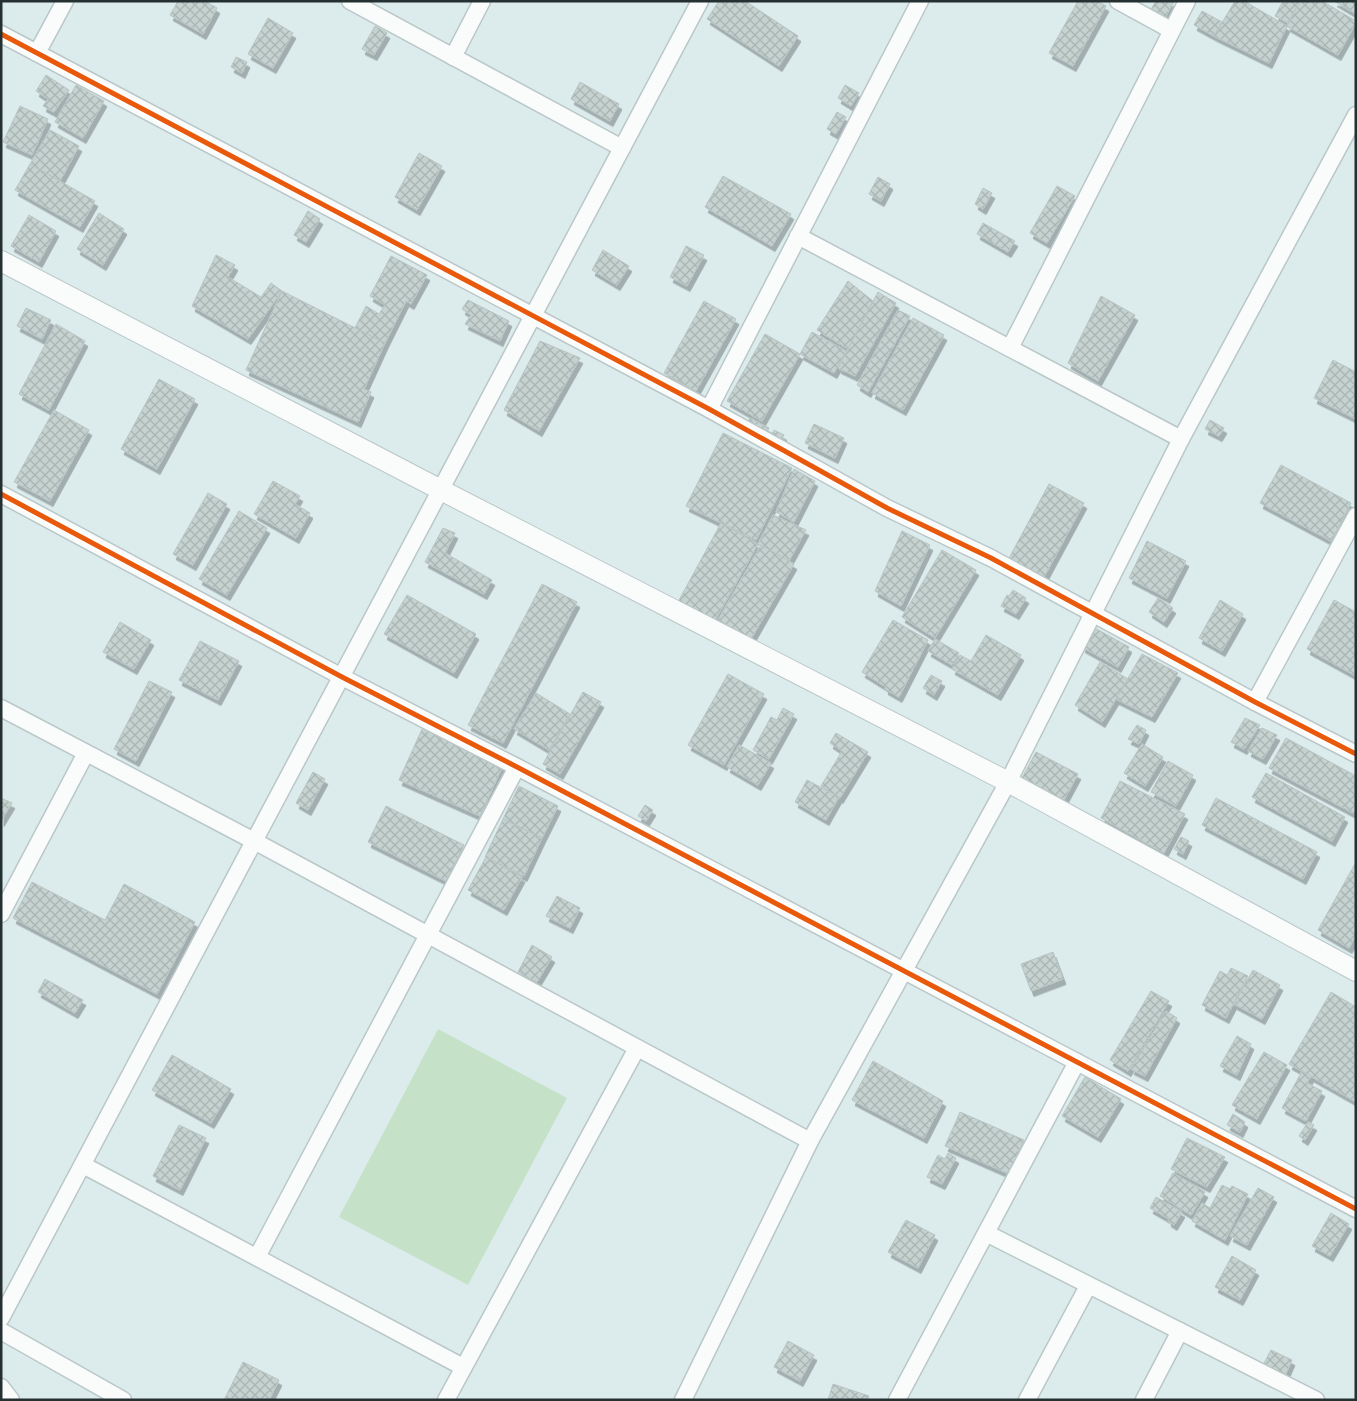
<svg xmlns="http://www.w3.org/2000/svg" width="1357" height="1401" viewBox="0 0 1357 1401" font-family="'IBM Plex Sans',sans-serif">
<defs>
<pattern id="building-cross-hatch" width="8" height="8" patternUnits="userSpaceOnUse" patternTransform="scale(1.25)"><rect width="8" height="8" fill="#c5d2d0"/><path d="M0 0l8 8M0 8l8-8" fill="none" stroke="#a9b5b3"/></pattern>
<filter id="shadow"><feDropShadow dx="3" dy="5.5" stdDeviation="0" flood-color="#0004"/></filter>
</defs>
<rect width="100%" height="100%" fill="#dceced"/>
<path fill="#c5e2c9" d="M438 1029 567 1098 468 1285 339 1217Z"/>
<g fill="url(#building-cross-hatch)" stroke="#b8c4c3" filter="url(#shadow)">
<path d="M178 1H205L217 8 203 34 170 15Z"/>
<path d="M719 1H745L798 36 779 66 707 19Z"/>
<path d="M1078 1H1097L1106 6 1073 66 1049 53Z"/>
<path d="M1156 1H1174L1165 18 1150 11Z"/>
<path d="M1235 1H1244L1287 26 1269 63 1214 36Z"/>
<path d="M1283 1H1300L1288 23 1275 16Z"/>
<path d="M1300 1H1322L1356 21V23L1338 55 1287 26Z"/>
<path d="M1334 1H1356V14Z"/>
<path d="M1202 11 1222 22 1214 36 1194 25Z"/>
<path d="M268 18 293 33 273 68 248 54Z"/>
<path d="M375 26 387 33 374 55 362 49Z"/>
<path d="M236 57 247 62 242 73 231 67Z"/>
<path d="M46 75 69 90 54 112 43 106 48 99 36 91Z"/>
<path d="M580 82 619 104 610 121 571 99Z"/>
<path d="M76 85 104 101 83 138 55 122Z"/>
<path d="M845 85 859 93 851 106 838 98Z"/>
<path d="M20 106 48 119 32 155 3 142Z"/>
<path d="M837 112 846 117 836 134 827 129Z"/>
<path d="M50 130 79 146 60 181 30 164Z"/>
<path d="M419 153 442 166 417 210 395 197Z"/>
<path d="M30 164 95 201 80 227 15 190Z"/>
<path d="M723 176 791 214 772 246 705 207Z"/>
<path d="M878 177 890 184 881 201 869 194Z"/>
<path d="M1057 186 1075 196 1047 243 1030 233Z"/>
<path d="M983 188 992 193 983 209 975 204Z"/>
<path d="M308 211 320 219 306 242 294 235Z"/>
<path d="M99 213 124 229 103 265 77 249Z"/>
<path d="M29 215 56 231 39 262 11 246Z"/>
<path d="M983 223 1015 241 1008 252 977 234Z"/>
<path d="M686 246 704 255 687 286 670 277Z"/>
<path d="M603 250 629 266 617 285 592 270Z"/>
<path d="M216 255 235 265 228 277 261 297 271 283 282 291 248 339 192 306Z"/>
<path d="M391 256 427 275 411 304 406 301 385 343 355 328 366 306 379 314 385 305 370 296Z"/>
<path d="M848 281 873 301 848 349 817 330Z"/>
<path d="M282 291 385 343 364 389 371 392 358 422 246 370Z"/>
<path d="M878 292 896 303 855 376 838 368Z"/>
<path d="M1101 296 1135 315 1098 381 1068 363Z"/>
<path d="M468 300 509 321 500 341 465 324 471 315 462 309Z"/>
<path d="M704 301 736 319 696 391 664 373Z"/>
<path d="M26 308 51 320 42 339 17 326Z"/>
<path d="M898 310 910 316 868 392 857 385Z"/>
<path d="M913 318 944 335 903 410 872 393Z"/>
<path d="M56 324 85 341 49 410 19 394Z"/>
<path d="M812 332 846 351 834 373 800 354Z"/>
<path d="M765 334 800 354 762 421 727 401Z"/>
<path d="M540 341 580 358 539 431 504 410Z"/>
<path d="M1333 360 1356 372V419L1314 398Z"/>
<path d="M159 379 195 399 157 469 121 449Z"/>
<path d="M54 410 89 430 50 501 14 482Z"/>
<path d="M750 418 769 428 767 432 748 422Z"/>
<path d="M1210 420 1224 428 1219 436 1205 429Z"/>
<path d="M814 424 844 438 835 458 805 443Z"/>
<path d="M774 430 784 435 778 445 769 440Z"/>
<path d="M723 433 792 468 756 540 686 506Z"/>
<path d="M1281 465 1351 503 1331 541 1260 503Z"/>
<path d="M794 469 815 481 794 522 776 512Z"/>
<path d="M273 481 300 496 295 504 310 513 296 538 254 514Z"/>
<path d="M1049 484 1084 503 1043 579 1008 560Z"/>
<path d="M208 493 227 504 193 565 173 554Z"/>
<path d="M239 511 267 528 227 595 199 579Z"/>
<path d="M773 515 806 530 789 561 758 544Z"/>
<path d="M721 523 758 544 714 622 678 602Z"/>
<path d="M443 528 455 533 445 553 492 580 484 594 425 562Z"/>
<path d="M902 531 930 545 901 606 875 591Z"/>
<path d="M1147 541 1186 561 1167 598 1129 578Z"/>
<path d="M761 545 794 564 751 639 718 620Z"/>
<path d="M942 550 976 570 935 638 902 617Z"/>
<path d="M542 584 577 602 503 743 468 725Z"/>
<path d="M1013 590 1026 598 1016 614 1001 606 1007 595 1009 596Z"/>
<path d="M407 595 476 634 454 673 384 634Z"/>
<path d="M1158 598 1173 608 1164 622 1149 612Z"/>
<path d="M1220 600 1243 614 1222 651 1199 638Z"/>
<path d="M1334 600 1356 612V676L1307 649Z"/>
<path d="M893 620 928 640 899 697 885 689 886 687 862 672Z"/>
<path d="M120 622 151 640 134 669 103 652Z"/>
<path d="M1093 627 1129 647 1118 667 1082 647Z"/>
<path d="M986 635 1021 655 998 695 952 669 960 655 971 661Z"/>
<path d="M935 639 959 653 952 665 928 651Z"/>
<path d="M200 641 239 661 218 700 179 680Z"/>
<path d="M1142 654 1178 673 1152 717 1116 699Z"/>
<path d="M1100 662 1128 679 1102 722 1075 705Z"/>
<path d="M728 674 764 694 724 765 688 745Z"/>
<path d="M931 675 942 681 934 695 923 688Z"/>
<path d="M149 681 172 692 136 761 114 749Z"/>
<path d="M583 692 601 702 560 774 543 764Z"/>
<path d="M536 693 570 714 549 750 514 729Z"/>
<path d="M783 708 794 714 769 759 753 750 771 717 777 720Z"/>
<path d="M1245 718 1260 725 1244 749 1231 742Z"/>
<path d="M1137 725 1146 730 1139 744 1128 739Z"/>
<path d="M423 727 504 763 480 816 399 780Z"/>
<path d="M1262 728 1277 735 1263 759 1248 751Z"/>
<path d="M836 733 868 752 840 798 821 786 842 751 830 743Z"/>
<path d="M1286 738 1356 776V809L1353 813 1269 768Z"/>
<path d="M1142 744 1163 757 1145 786 1124 773Z"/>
<path d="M739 745 771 763 758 785 727 767Z"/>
<path d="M1036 752 1078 774 1064 800 1022 778Z"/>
<path d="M1168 761 1193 775 1176 806 1151 792Z"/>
<path d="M313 772 325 779 308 810 296 803Z"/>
<path d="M1266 773 1345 817 1332 841 1252 797Z"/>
<path d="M807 780 839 797 826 820 795 802Z"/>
<path d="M1120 781 1185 814 1164 853 1101 818Z"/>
<path d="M519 786 558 806 542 838 503 819Z"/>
<path d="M1 798 12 803 1 821Z"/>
<path d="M1216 798 1317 852 1303 879 1202 825Z"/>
<path d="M645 805 653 810 646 821 638 816Z"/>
<path d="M386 806 464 845 446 881 368 842Z"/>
<path d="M503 819 542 838 524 876 485 857Z"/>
<path d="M1181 837 1189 841 1183 854 1174 849Z"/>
<path d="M486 857 522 877 504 910 468 890Z"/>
<path d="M1356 862V935L1349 948 1318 930Z"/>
<path d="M32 882 105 920 124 884 195 922 157 994 13 918Z"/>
<path d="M557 896 580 908 570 928 546 916Z"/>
<path d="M532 945 552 957 537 982 518 972Z"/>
<path d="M1053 952 1063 979 1031 991 1021 964Z"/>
<path d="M1231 968 1248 976 1226 1018 1202 1005 1220 971 1227 975Z"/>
<path d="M1253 970 1280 985 1262 1019 1234 1004Z"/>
<path d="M45 979 83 1000 75 1013 38 992Z"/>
<path d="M1151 991 1169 1001 1128 1071 1110 1060Z"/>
<path d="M1331 992 1356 1007V1102L1289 1064Z"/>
<path d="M1166 1011 1177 1018 1145 1076 1131 1069Z"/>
<path d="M1237 1036 1251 1044 1237 1075 1220 1066Z"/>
<path d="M1264 1052 1287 1065 1257 1119 1232 1105Z"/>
<path d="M172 1055 231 1089 211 1123 152 1090Z"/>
<path d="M873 1061 943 1101 924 1138 852 1100Z"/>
<path d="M1302 1071 1311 1076 1307 1083 1322 1091 1306 1121 1282 1108Z"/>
<path d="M1085 1077 1121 1099 1098 1137 1062 1116Z"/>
<path d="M960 1112 1024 1140 1009 1174 945 1146Z"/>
<path d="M1233 1114 1245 1122 1240 1132 1227 1125Z"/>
<path d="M1308 1122 1314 1125 1305 1140 1299 1136Z"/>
<path d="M179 1125 206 1138 180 1190 153 1176Z"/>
<path d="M1187 1138 1225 1157 1207 1187 1171 1169Z"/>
<path d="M948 1153 956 1158 942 1184 927 1177 938 1155 945 1159Z"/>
<path d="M1173 1173 1205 1192 1191 1215 1160 1196Z"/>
<path d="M1222 1185 1230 1189 1232 1186 1248 1194 1225 1240 1192 1221 1202 1203 1210 1208Z"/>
<path d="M1258 1188 1274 1197 1247 1245 1230 1236Z"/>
<path d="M1156 1197 1182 1212 1174 1225 1168 1221 1169 1219 1150 1208Z"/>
<path d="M1331 1213 1349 1224 1330 1256 1312 1246Z"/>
<path d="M906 1220 935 1235 918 1268 888 1252Z"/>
<path d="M1232 1256 1256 1270 1240 1300 1215 1287Z"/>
<path d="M788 1341 814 1355 800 1381 774 1367Z"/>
<path d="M1271 1350 1292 1360 1284 1378 1262 1367Z"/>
<path d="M243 1362 279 1380 269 1400H224Z"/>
<path d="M833 1384 869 1396 867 1400H828Z"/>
</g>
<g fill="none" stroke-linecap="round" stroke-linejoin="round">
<g stroke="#bac7c8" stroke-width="19">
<g id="minor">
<path d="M350 1 622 148"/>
<path d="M1118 1 1171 30"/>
<path d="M1 34 709 409 887 508 991 558 1255 702 1356 754"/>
<path d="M37 53 65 1"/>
<path d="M453 57 482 1"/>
<path d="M798 236 1181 439"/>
<path d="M1010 348 1187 1"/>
<path d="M709 409 920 1"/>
<path d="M1 494 342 677 517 767 1356 1209"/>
<path d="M1255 702 1356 516"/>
<path d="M1 708 254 841 810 1141"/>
<path d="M1 914 86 753"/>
<path d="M83 1165 463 1367"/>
<path d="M986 1233 1316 1400"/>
<path d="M257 1257 517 767"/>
<path d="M1 1318 700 1"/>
<path d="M1 1331 123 1400"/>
<path d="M1 1387 11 1400"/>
<path d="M446 1400 637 1048"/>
<path d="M683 1400 810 1141 1008 782 1181 439 1356 115"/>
<path d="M897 1400 1077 1062"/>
<path d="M1027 1400 1088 1286"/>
<path d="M1144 1400 1180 1331"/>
</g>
</g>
<g stroke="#bac7c8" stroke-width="22">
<path id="tertiary" d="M1 261 441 490 1008 782 1356 971"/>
</g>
<use href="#minor" stroke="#fafcfc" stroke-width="16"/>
<use href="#tertiary" stroke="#fafcfc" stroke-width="20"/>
<g stroke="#fff" stroke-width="8">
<g id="cycleway">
<path d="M1 34 709 409 887 508 991 558 1255 702 1356 754"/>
<path d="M1 494 342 677 517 767 1356 1209"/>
</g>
</g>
<use href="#cycleway" stroke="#e8590c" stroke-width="5"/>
</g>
<rect width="1357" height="1401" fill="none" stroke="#243031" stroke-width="5"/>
</svg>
